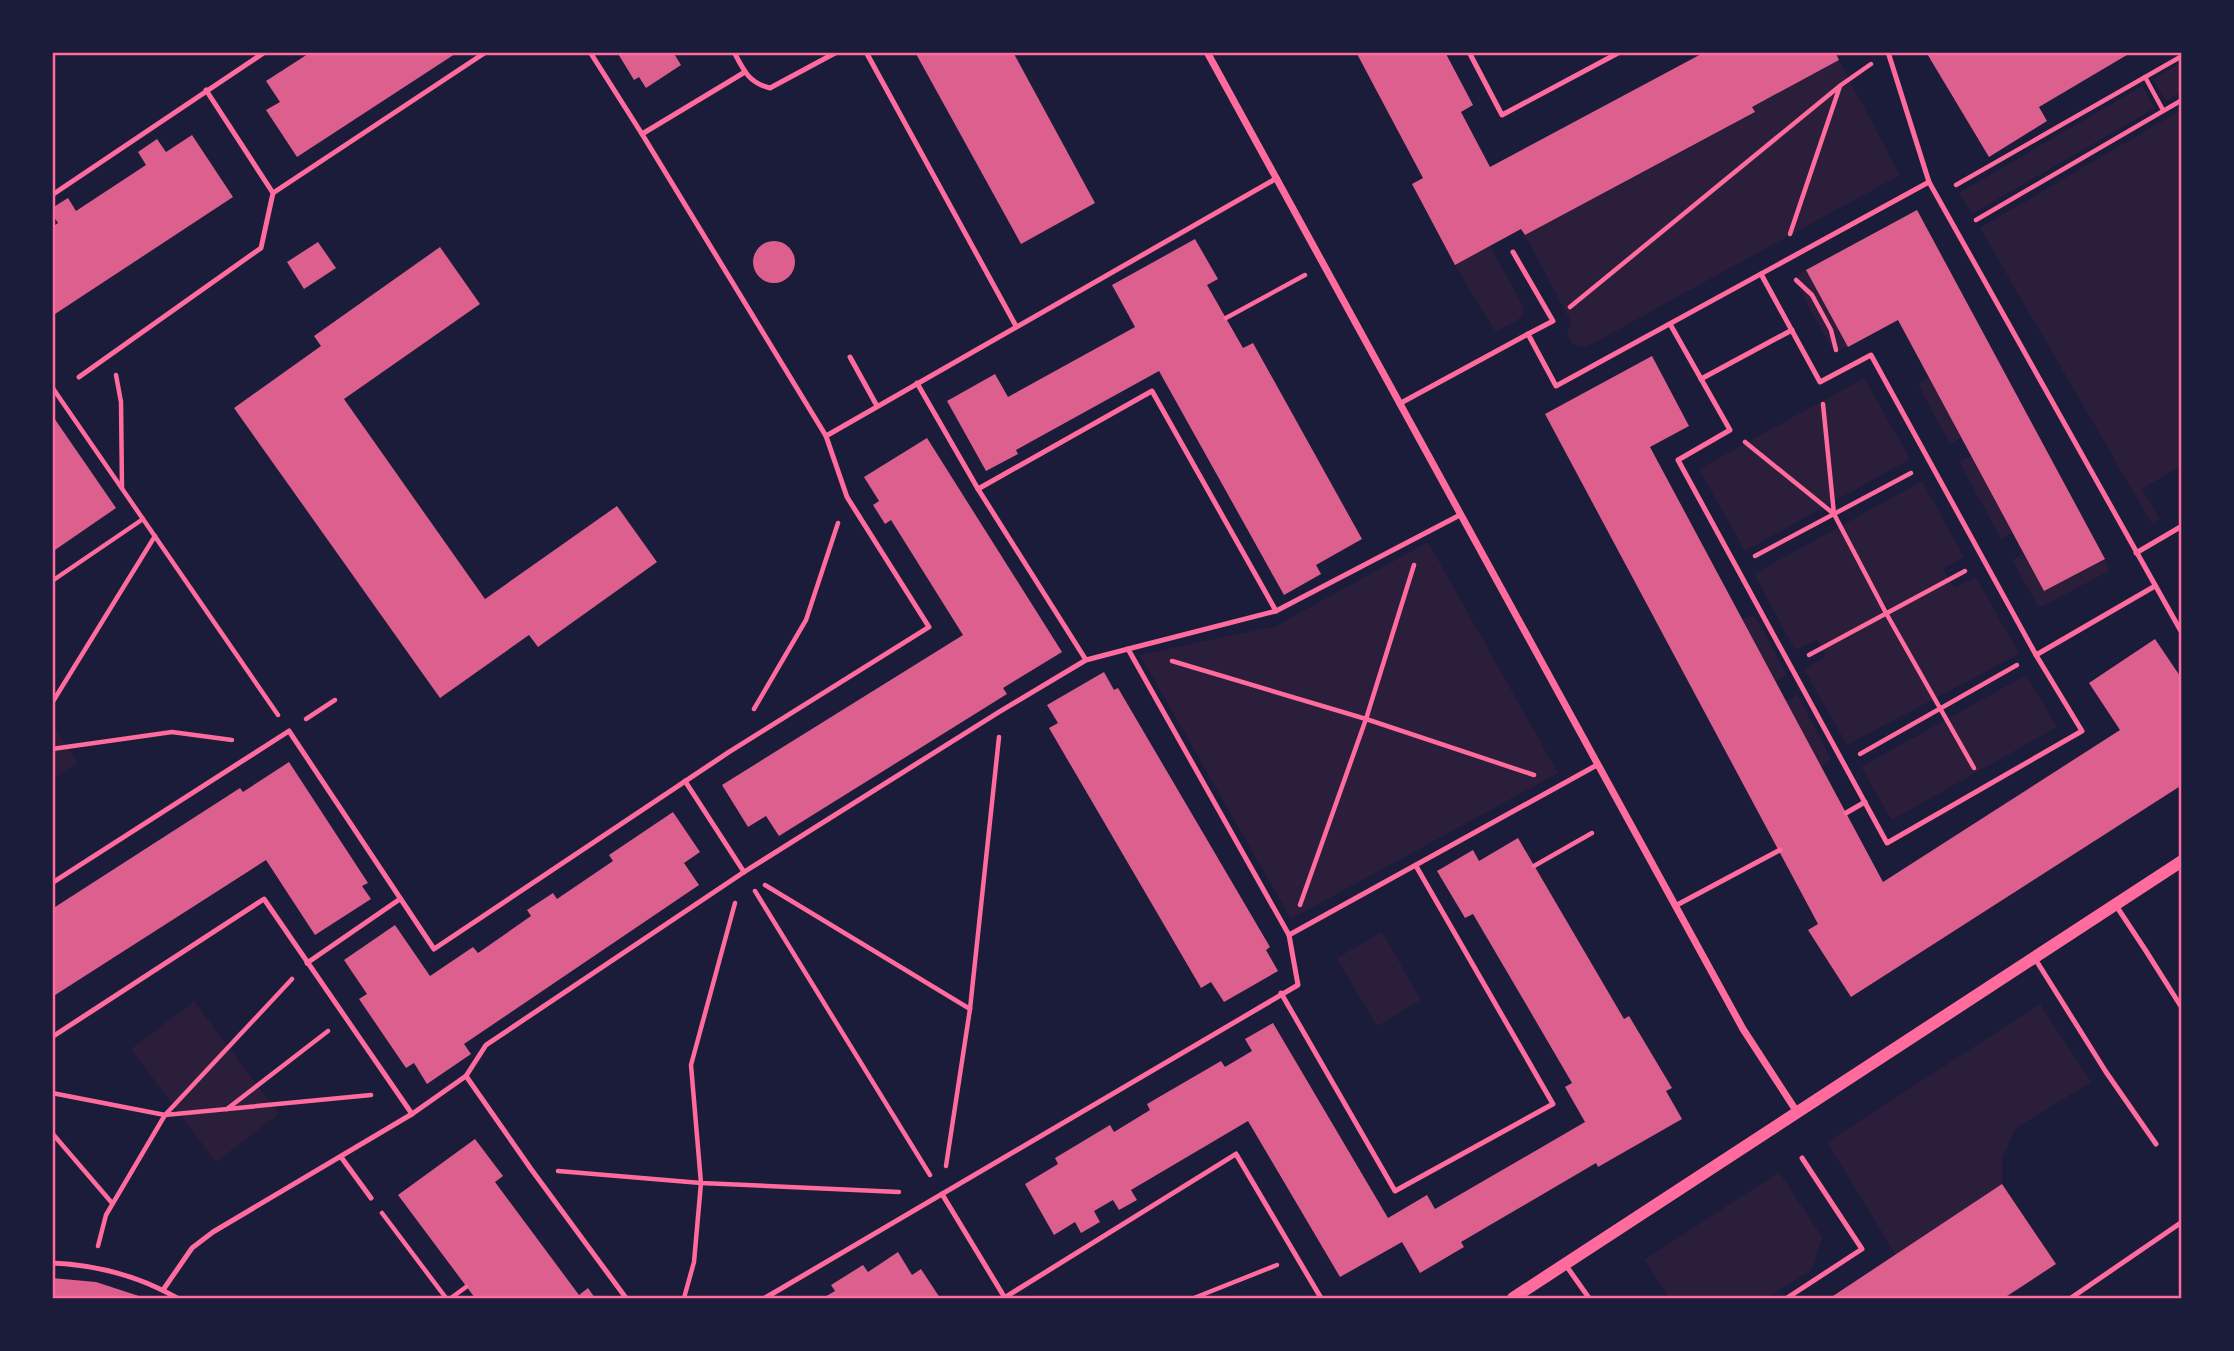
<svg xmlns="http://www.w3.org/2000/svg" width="2234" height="1351" viewBox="0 0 2234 1351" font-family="Montserrat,sans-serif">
<rect width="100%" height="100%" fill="#1b1b3a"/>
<g fill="#2a1e3b">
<path d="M1839 60 1900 175 1586 347C1575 346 1569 344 1567 332L1571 322 1525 235 1755 113 1752 107Z"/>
<path d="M2181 63V92L2166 101 2153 79Z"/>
<path d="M2142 86 2155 108 1972 214 1959 193Z"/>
<path d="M2181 110V466L2142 489 2160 519 2152 524 1980 228Z"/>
<path d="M1490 246 1524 308C1524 321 1506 326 1495 331L1455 265Z"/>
<path d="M1806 270 1848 347 1836 351 1830 345 1797 285 1799 274Z"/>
<path d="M1864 378 1910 459 1745 551 1699 469Z"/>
<path d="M1929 378 1961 438 1950 444 1918 384Z"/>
<path d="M1971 456 2012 533 2001 539 1959 461Z"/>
<path d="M1922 481 1964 557 1943 569 1954 588 1976 577 2019 654 1847 745 1804 669 1826 656 1817 640 1795 650 1754 574Z"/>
<path d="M1428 542 1558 773 1291 919 1140 655 1276 626Z"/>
<path d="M2024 554 2044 591 2105 559 2109 571 2041 607 2038 606 2012 560Z"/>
<path d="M1754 616 1759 622 1787 675 1775 681 1742 619Z"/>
<path d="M2026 675 2057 727 1892 820 1861 767Z"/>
<path d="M1798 695 1830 757V760L1821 767 1786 701Z"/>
<path d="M52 725 78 762 53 779H52Z"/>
<path d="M1382 932 1421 1000 1377 1026 1337 958Z"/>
<path d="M194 1001 279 1114 216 1162 131 1049Z"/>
<path d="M2040 1004 2091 1082 2016 1128 2002 1158V1184L1896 1255 1827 1142Z"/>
<path d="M1779 1172 1822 1237 1812 1270 1766 1298H1670L1644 1260Z"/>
</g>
<g fill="#dd5f8e">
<path d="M311 52H458L297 157 266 110 280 102 266 81Z"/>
<path d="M617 52H673L681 65 646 88 639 77 634 80Z"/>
<path d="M915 52H1013L1095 203 1021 244Z"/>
<path d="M1356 52H1445L1473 105 1461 112 1490 167 1705 52H1835L1839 60 1752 107 1755 112 1525 235 1521 229 1455 265 1412 184 1423 178Z"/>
<path d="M1926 52H2132L2039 107 2047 121 1989 157Z"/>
<path d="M192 135 233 197 52 316V227L58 223 52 214V208L68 198 76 211 146 165 138 152 157 139 166 152Z"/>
<path d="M1917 210 2105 559 2044 591 1898 320 1848 347 1806 270Z"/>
<path d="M1195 239 1218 279 1207 285 1243 348 1253 343 1362 539 1316 565 1321 574 1284 595 1159 371 1016 450 1018 454 986 471 947 401 995 374 1008 397 1135 327 1112 285Z"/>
<circle cx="774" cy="262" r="21"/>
<path d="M318 242 336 268 304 289 287 262Z"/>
<path d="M440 247 480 304 344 399 485 599 617 506 657 562 538 647 529 635 440 698 234 408 321 346 314 336Z"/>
<path d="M1652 356 1689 426 1650 447 1883 882 2120 730 2089 683 2155 639 2182 679V785L1851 997 1808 930 1818 924 1545 414Z"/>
<path d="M52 415 116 508 52 552Z"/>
<path d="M927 438 1062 652 1003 688 1007 694 779 836 766 816 748 827 722 785 963 635 891 520 885 524 873 505 879 501 864 477Z"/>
<path d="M1104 672 1114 690 1118 688 1270 947 1266 950 1278 971 1224 1002 1211 982 1201 988 1049 728 1058 723 1047 705Z"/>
<path d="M289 762 368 883 362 886 371 899 315 935 266 860 52 997V909L240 788 243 792Z"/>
<path d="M673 812 700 852 684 863 699 885 464 1044 471 1054 427 1084 414 1063 406 1068 359 999 367 994 344 960 395 925 430 976 473 947 478 953 531 916 527 910 553 893 557 899 613 861 609 855Z"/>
<path d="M1518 838 1624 1019 1629 1016 1672 1088 1666 1091 1682 1119 1598 1167 1596 1163 1461 1242 1464 1247 1420 1273 1402 1242 1340 1277 1248 1121 1131 1190 1137 1200 1119 1210 1113 1200 1094 1211 1100 1222 1081 1233 1075 1222 1054 1235 1025 1184 1058 1164 1055 1158 1110 1125 1114 1132 1150 1110 1147 1104 1221 1061 1225 1067 1252 1051 1245 1039 1273 1023 1388 1218 1427 1195 1435 1209 1585 1122 1565 1087 1572 1083 1520 994 1473 914 1465 918 1437 871 1473 850 1479 861Z"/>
<path d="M475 1139 503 1176 495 1182 579 1295 588 1288 595 1298H475L398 1195Z"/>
<path d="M2002 1184 2056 1264 2004 1298H1830Z"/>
<path d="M898 1252 912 1275 921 1269 940 1298H823L835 1291 831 1285 863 1265 868 1272Z"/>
<path d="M52 1278 96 1282 145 1298H52Z"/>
</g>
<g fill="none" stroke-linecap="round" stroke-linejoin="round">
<g stroke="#ff6b9d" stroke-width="4.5">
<path d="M2145 77 2163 110"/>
<path d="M1956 185 2182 56"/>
<path d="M1976 220 2182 100"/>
<path d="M1790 234 1840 86"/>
<path d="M1796 280 1812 295 1831 330 1836 350"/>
<path d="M1570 307 1841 85 1871 64"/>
<path d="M1226 318 1305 275"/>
<path d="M116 375 121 402 122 488"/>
<path d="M52 387 278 715"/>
<path d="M1745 442 1834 514 1823 404"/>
<path d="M1834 514 1886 613 1974 768"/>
<path d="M1755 556 1911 473"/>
<path d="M52 581 143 519"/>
<path d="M1809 655 1965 571"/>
<path d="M1172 661 1366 719 1534 775"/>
<path d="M52 703 155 536"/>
<path d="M754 709 806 620 838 523"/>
<path d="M306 719 335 700"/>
<path d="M52 749 172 732 232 740"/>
<path d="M1860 754 2017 665"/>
<path d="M1534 866 1592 833"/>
<path d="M765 885 970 1009"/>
<path d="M755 891 930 1175"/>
<path d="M1300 905 1366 719 1414 565"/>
<path d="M52 1093 165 1115 371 1095"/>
<path d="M227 1109 328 1031"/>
<path d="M52 1133 112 1203"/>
<path d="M946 1166 970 1009 999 737"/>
<path d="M558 1171 701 1183 899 1192"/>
<path d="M382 1213 446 1298"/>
<path d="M98 1246 106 1215 165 1115 292 979"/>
<path d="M451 1298 466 1287"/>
<path d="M684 1298 694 1262 701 1183 691 1065 735 903"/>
<path d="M1194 1298 1277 1265"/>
</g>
<g stroke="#ff6b9d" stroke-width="5">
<path d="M590 52 642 134 745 72"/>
<path d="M734 52C744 71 749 83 770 88L837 52"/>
<path d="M866 52 1016 326"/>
<path d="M1469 52 1502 115 1620 52"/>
<path d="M1888 52 1929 182 2182 633"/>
<path d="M206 90 273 193 486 52"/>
<path d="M52 195 265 52"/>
<path d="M1513 252 1553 321 1528 334 1556 386 1929 182"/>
<path d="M1761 274 1820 382 1871 355 2036 655"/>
<path d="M1670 324 1730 430 1678 460 1887 843 2082 731 2036 655 2155 586"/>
<path d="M850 357 877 406"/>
<path d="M79 377 261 248 273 193"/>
<path d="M1701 379 1792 330"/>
<path d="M917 383 978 489 1086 660"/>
<path d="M1399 404 1528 334"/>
<path d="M826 436 1277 178"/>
<path d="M978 489 1152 391 1276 611"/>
<path d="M2136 553 2182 526"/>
<path d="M1128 649 1276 611 1460 515"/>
<path d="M685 781 744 872"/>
<path d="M1846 813 1865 802"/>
<path d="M52 883 289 731 434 949 729 752 929 627 847 497 826 436 642 134"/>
<path d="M2115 904 2146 951 2182 1008"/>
<path d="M1675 906 1780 850"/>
<path d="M1289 935 1597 765"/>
<path d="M2034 957 2106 1072 2156 1144"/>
<path d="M307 963 400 899"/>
<path d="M1281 993 1395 1191 1553 1104 1416 866"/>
<path d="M52 1037 264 899 412 1114"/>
<path d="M466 1076 531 1169 626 1298"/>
<path d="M341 1157 371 1198"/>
<path d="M942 1194 1005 1298"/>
<path d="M52 1263C96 1265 139 1276 177 1298"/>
<path d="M1565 1264 1589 1298"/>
<path d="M163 1290 192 1248 213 1232 412 1114 466 1076 486 1045 744 872 999 712 1086 660 1128 649 1289 935 1298 985 765 1298"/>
<path d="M1004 1298 1236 1154 1321 1298"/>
<path d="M1787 1298 1862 1249 1802 1158"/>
<path d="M2071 1298 2182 1222"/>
</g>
<path stroke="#ff6b9d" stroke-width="7" d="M1207 52 1743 1029 1797 1112"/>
<path stroke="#ff6b9d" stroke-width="12" d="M1513 1298 2182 861"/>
</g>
<rect width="2234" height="1351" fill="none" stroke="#1b1b3a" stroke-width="108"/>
<rect x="54" y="54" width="2126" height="1243" fill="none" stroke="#ff6b9d" stroke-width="2.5"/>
</svg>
